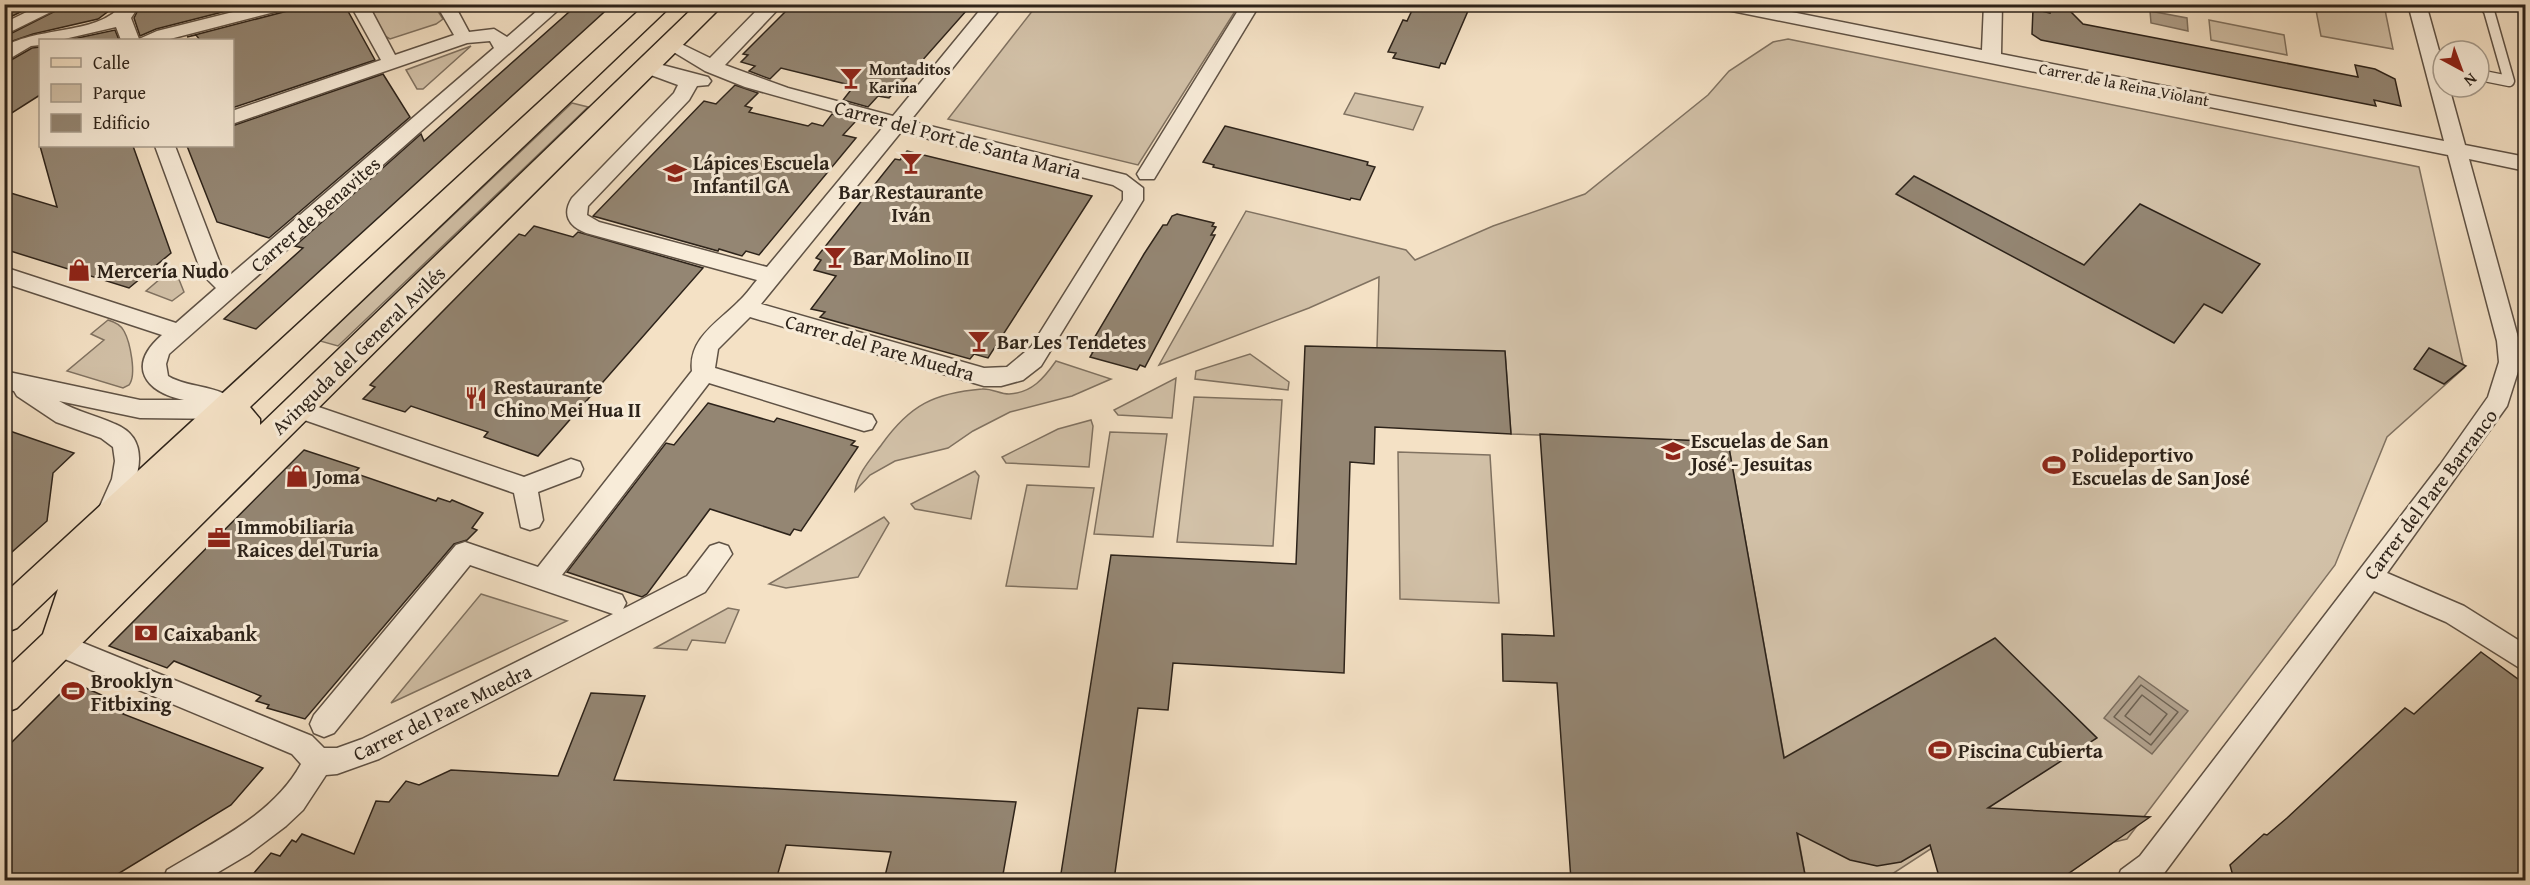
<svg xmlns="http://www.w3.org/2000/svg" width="2530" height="885" viewBox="0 0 2530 885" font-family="'Gentium Book Plus',serif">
<rect width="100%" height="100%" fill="#f4e1c5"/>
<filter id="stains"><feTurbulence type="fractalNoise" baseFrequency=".00333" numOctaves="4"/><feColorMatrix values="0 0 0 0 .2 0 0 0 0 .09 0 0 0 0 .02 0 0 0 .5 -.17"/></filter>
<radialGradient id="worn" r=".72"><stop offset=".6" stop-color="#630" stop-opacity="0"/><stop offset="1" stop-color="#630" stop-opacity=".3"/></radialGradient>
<g fill="#d2c1a8" stroke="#807261" stroke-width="1.5">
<path d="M368 5H434L443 19 436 24 390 39 385 36Z"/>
<path d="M1037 5V4L1239 5 1138 165 948 119Z"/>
<path d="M2315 5H2384L2393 49 2321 36Z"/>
<path d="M2209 20 2284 35 2287 55 2211 40Z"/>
<path d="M1788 39 2419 167 2464 368 2387 437 2335 565 2127 839 2114 842 2059 880H1968L1955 833 1883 880H1806L1728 442 1511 434 1505 352 1377 348 1379 277 1309 308 1159 365 1246 211 1406 250 1415 260 1493 226 1585 194 1708 95 1729 71 1773 42Z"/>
<path d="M471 46 423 89H417L406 70Z"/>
<path d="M1355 93 1423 107 1413 130 1344 114Z"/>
<path d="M572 103 588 107 338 346 320 341Z"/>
<path d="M174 267 184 292 172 301 146 291Z"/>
<path d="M108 320C115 322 121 325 124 331 130 342 137 375 129 385L123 388 67 371 104 340 91 334Z"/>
<path d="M1250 354 1289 382 1288 390 1195 379 1196 371Z"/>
<path d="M1056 361 1111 379 1072 396 1010 412 973 431 948 448 895 461 870 475 855 491C858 472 871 459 882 444 910 405 934 393 982 389 991 388 1000 394 1009 394 1032 393 1044 378 1056 361Z"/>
<path d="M1176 378 1172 418 1118 415 1114 410Z"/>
<path d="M1194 397 1282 400 1273 546 1177 542Z"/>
<path d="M1091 420 1093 426 1089 467 1006 463 1002 457 1058 429Z"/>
<path d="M1110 432 1167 434 1153 537 1094 534Z"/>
<path d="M1398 452 1490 455 1499 603 1400 599Z"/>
<path d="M975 471 979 476 971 519 915 509 911 504Z"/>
<path d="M1027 485 1094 488 1077 589 1006 586Z"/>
<path d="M884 517 889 523 858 577 786 588 769 584Z"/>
<path d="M481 594 567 621 391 703Z"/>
<path d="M728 608 739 610 725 643 692 640 687 650 655 648Z"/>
</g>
<g fill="#b0a08b" stroke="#7c6e5e" stroke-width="1.5">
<path d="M2150 11 2187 18 2188 31 2151 23Z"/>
<path d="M2139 676 2188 711 2152 754 2104 718Z"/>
</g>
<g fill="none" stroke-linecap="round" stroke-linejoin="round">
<g stroke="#6e6252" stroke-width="1.5">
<path d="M2141 685 2178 712 2151 745 2114 717Z"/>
<path d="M2142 695 2167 714 2150 735 2125 716Z"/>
</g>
</g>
<g fill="#948673" stroke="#2d231a" stroke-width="1.5">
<path d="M4 4H37L4 20Z"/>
<path d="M69 4H118L98 19 33 34 4 44V37Z"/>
<path d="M141 4H254L156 29 140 36 134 18Z"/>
<path d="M295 4H344L375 60 232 108V40H200L196 35 187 37 291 10Z"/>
<path d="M578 4H613L256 329 224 319 303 248 295 246 421 134 424 141Z"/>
<path d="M793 4H944L967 10 889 98 878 96 868 107 843 100 854 86 781 68 770 79 749 71 755 66 741 62 748 55 743 54Z"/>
<path d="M1415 4H1471L1445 64 1441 63 1439 68 1393 58 1396 53 1388 52 1403 20 1407 21Z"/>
<path d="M2050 7 2070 11 2083 24 2358 77 2355 65 2375 69 2395 79 2401 106 2374 100 2376 106 2041 40 2032 34 2033 9 2050 13Z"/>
<path d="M115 30 119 40H68Z"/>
<path d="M40 47V95L4 118V64L32 48Z"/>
<path d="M383 74 410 117 269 238 217 222 187 146H232V126Z"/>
<path d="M735 85 758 93 745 106 752 108 749 112 808 126 812 123 823 126 832 114 856 121 843 135 856 138 759 255 746 251 742 256 719 249 718 251 593 216 704 101 716 104Z"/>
<path d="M1225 126 1368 162 1367 165 1375 167 1360 200 1351 198 1350 200 1213 167 1214 165 1203 162Z"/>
<path d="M40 146H133L171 253 129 288 4 249V191L57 207Z"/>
<path d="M907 151 1092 196 988 358 974 354 970 359 820 317 825 312 811 309 836 276 814 270 821 260 816 258 895 159 900 160Z"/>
<path d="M1914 176 2084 265 2140 204 2260 264 2222 313 2204 304 2174 343 1896 194Z"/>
<path d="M1177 214 1214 223 1212 226 1216 227 1211 235H1215L1145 367 1140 365 1137 370 1090 357 1093 352 1087 350 1144 254 1163 225H1167L1172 216Z"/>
<path d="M534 226 573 237 578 232 703 268 538 456 484 437 488 432 411 406 405 412 363 399 375 387 370 385 519 234 525 236Z"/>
<path d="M1305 346 1505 351 1511 434 1375 427 1374 464 1350 462 1344 673 1173 663 1168 710 1138 708 1114 880H1060L1111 555 1296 564Z"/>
<path d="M2429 348 2466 366 2444 384 2414 369Z"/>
<path d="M708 403 774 422 777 418 855 441 851 445 858 447 801 531 794 529 790 535 710 509 647 594 642 597 567 572 666 443 674 445Z"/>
<path d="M4 429 74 453 53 473 47 521 4 559Z"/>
<path d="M1540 434 1728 442 1784 758 1995 638 2097 738 1988 808 2150 817 2059 880H1940L1930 845 1901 862 1877 866 1850 860 1797 833 1806 880H1571L1557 683 1503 681 1502 634 1554 636Z"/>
<path d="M304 450 359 468 354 473 436 501 438 498 450 502 452 500 483 513 472 528 477 530 467 540 454 544 305 719 267 708 269 705 256 701 261 696 174 661 167 668 109 646Z"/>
<path d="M2481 652 2526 685V880H2234L2230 865 2264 834 2267 835 2287 818 2405 708 2414 714Z"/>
<path d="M72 682 129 707 123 714 263 768 231 805 108 880H4V750Z"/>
<path d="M591 693 645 696 614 780 1016 802 1002 880H884L891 852 786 845 776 880H248L271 853 280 856 292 840 296 842 302 834 354 854 376 801 389 802 406 781 419 785 451 770 558 776Z"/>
</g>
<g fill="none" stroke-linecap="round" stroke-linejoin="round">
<g stroke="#5f5245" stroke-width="13">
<path id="lane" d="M2479 75 2509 81 2489 11 2484 4"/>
</g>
<g stroke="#5f5245" stroke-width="3">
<g id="street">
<path d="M43 4H67L4 35V23Z"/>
<path d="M122 4 139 6 131 18 139 39 157 31 265 4H293L290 8 166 40H121L116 27 60 40H40V45L31 46 4 62V47C37 26 101 35 122 4Z"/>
<path d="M350 4H368L395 55 454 35 436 4H454L469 32 494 29 507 37 545 4H565L169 354 166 364 168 376C190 390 227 383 242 410L238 416 230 419 140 418 59 401C77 412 96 415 115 424 159 442 132 493 117 522L108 525 99 522 96 515 112 479 115 461 113 447 101 438 56 422 17 396 14 391 4 389V371L140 400H184C145 392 126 366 162 335L4 283V267L176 323 216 288 202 274 155 146H175L223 271 229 276 494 48 490 41 467 43 232 124V111L381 60Z"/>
<path d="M763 4H783L725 65 788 88 893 116 985 4H1004L910 121 1126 175 1143 188V200L1041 366 1023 380 1001 386H984L750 317 718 349 715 368 872 415 876 422 872 429 864 431 709 383 562 575 622 595 626 603 623 609 687 576 710 546 719 543 728 546 732 554 705 592 379 759 337 774 326 775 303 810 286 826 249 854 205 880H163L167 870C215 841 273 815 301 764L292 754 48 652 44 644 48 636 57 632 66 636 312 736 324 748H337L362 739 613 614 470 565 334 733 324 737 314 733 310 724 314 715 456 545 465 542 538 567 692 371C688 339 718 322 738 302 745 296 751 287 757 280L586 233C568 226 562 214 572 198L674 93 678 85 640 71 638 67 640 63 647 61 708 77 711 81 708 85 697 86 689 100 588 206 587 215 599 222 767 267 884 126 745 87 705 71 662 45 671 39 710 58ZM901 132 1113 185 1123 191V200L1031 347 1007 367 984 368 761 304Z"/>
<path d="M1242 4H1260L1154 179H1140L1137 174Z"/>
<path d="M1713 4H1752L1982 50 1984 4H2002L2001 54 2444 141 2408 4H2426L2443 65V87H2449L2465 145 2526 157V171L2469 159 2519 341 2521 362 2507 406 2387 573 2464 606 2526 645V672L2446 622 2374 591 2162 876 2156 880H2117L2121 870 2140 856 2440 465 2488 397 2499 362 2497 341 2448 155 1722 9Z"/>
<path d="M298 400 524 477 571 459 580 462 583 469 580 476 538 492 543 520 539 527 530 530 521 527 514 493 290 415 286 409 290 403Z"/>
</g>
</g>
<g stroke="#2d231a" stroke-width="3">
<path id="primary" d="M646 4H673L250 407 260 419V425L697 4H724L17 708 4 713V671L43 634 58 589 17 628 4 633V594Z"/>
</g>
<use href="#lane" stroke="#f8ecd9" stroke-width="10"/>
<use href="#street" fill="#f8ecd9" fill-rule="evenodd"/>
<use href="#primary" fill="#f4e1c5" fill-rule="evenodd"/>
</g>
<defs>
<g id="bar-bare" transform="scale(1.8)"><path d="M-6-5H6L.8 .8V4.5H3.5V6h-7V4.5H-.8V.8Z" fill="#8f2418" stroke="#f8ecd9" stroke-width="2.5" paint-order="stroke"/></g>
<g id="school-bare" transform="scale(1.8)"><path d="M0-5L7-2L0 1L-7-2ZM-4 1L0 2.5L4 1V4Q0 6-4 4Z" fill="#8f2418" stroke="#f8ecd9" stroke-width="2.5" paint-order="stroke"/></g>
<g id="shop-bare" transform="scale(1.8)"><path d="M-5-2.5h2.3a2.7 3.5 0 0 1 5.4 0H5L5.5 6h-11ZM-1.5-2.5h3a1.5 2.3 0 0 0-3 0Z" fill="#8f2418" stroke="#f8ecd9" stroke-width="2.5" paint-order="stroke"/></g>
<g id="restaurant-bare" transform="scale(1.8)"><path d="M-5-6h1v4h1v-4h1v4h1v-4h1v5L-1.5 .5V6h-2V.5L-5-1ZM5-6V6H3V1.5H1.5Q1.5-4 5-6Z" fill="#8f2418" stroke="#f8ecd9" stroke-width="2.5" paint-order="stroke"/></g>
<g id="stadium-bare" transform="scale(1.8)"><path d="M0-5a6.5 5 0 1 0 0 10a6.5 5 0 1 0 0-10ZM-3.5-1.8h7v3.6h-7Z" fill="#8f2418" stroke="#f8ecd9" stroke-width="2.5" paint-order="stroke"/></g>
<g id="office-bare" transform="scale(1.8)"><path d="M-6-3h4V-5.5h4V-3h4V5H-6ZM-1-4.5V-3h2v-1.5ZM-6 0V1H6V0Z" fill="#8f2418" stroke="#f8ecd9" stroke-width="2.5" paint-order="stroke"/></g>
<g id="bank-bare" transform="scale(1.8)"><path d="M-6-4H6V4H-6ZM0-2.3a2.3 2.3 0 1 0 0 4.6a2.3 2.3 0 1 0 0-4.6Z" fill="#8f2418" stroke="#f8ecd9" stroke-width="2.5" paint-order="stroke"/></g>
</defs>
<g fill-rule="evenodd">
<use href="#bar-bare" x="851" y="78"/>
<use href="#bar-bare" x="911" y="163"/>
<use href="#school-bare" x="675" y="173"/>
<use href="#bar-bare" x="835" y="257"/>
<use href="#shop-bare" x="79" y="270"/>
<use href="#bar-bare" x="979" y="341"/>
<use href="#restaurant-bare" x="476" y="398"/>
<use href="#school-bare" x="1673" y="451"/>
<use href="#stadium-bare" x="2054" y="465"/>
<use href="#shop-bare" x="297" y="476"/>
<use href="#office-bare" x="219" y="538"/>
<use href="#bank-bare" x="146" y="633"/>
<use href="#stadium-bare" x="73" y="691"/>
<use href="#stadium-bare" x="1940" y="750"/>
</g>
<g text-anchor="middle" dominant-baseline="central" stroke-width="6" stroke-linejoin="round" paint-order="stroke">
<g font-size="16" font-weight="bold" fill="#2d231a" stroke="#f8ecd9" text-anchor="start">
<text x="869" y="69">Montaditos<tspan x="869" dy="18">Karina</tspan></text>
</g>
<g font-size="16" fill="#2d231a" stroke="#f8ecd9">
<text transform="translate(2124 84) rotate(11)">Carrer de la Reina Violant</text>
</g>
<g font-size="20" fill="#2d231a" stroke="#f8ecd9">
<text transform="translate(958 139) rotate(15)">Carrer del Port de Santa Maria</text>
<text transform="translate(315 214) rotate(-41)">Carrer de Benavites</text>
<text transform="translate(880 347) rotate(16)">Carrer del Pare Muedra</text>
<text transform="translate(358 350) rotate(-44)">Avinguda del General Avilés</text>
<text transform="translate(2430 494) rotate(-53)">Carrer del Pare Barranco</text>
<text transform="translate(442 712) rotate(-26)">Carrer del Pare Muedra</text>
</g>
<g font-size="20" font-weight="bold" fill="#2d231a" stroke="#f8ecd9" text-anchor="start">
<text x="693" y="162">Lápices Escuela<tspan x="693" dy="23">Infantil GA</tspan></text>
<text x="911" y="191" text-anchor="middle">Bar Restaurante<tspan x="911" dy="23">Iván</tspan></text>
<text x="853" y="257">Bar Molino II</text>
<text x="97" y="270">Mercería Nudo</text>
<text x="997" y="341">Bar Les Tendetes</text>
<text x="494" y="386">Restaurante<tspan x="494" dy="23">Chino Mei Hua II</tspan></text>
<text x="1691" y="440">Escuelas de San<tspan x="1691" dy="23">José - Jesuitas</tspan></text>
<text x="2072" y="454">Polideportivo<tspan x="2072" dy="23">Escuelas de San José</tspan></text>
<text x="315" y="476">Joma</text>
<text x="237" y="526">Immobiliaria<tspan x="237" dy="23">Raices del Turia</tspan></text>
<text x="164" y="633">Caixabank</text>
<text x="91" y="680">Brooklyn<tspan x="91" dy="23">Fitbixing</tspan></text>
<text x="1958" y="750">Piscina Cubierta</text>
</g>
</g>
<rect width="2530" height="885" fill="none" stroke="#f4e1c5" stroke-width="24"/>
<rect x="6" y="6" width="2518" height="873" fill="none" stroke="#2d231a" stroke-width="3"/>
<rect x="12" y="12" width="2506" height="861" fill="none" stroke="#2d231a" stroke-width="1.5"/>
<rect x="39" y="39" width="195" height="108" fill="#f8ecd9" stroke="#a79c8d" stroke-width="1.5"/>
<rect x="51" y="58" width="30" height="9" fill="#f4e1c5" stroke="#a79c8d" stroke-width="1.5"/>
<text x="93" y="69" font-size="18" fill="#2d231a">Calle</text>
<rect x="51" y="84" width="30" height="18" fill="#d2c1a8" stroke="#a79c8d" stroke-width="1.5"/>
<text x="93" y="99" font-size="18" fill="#2d231a">Parque</text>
<rect x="51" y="114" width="30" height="18" fill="#948673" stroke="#a79c8d" stroke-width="1.5"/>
<text x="93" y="129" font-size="18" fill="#2d231a">Edificio</text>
<g transform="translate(2461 69) rotate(139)"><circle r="28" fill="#f8ecd9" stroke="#a79c8d" stroke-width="1.5"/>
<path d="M0-4.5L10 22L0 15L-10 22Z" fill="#8f2418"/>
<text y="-9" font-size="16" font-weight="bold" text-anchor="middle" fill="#2d231a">N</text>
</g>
<rect width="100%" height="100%" filter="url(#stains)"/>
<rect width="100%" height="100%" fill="url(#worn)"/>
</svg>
